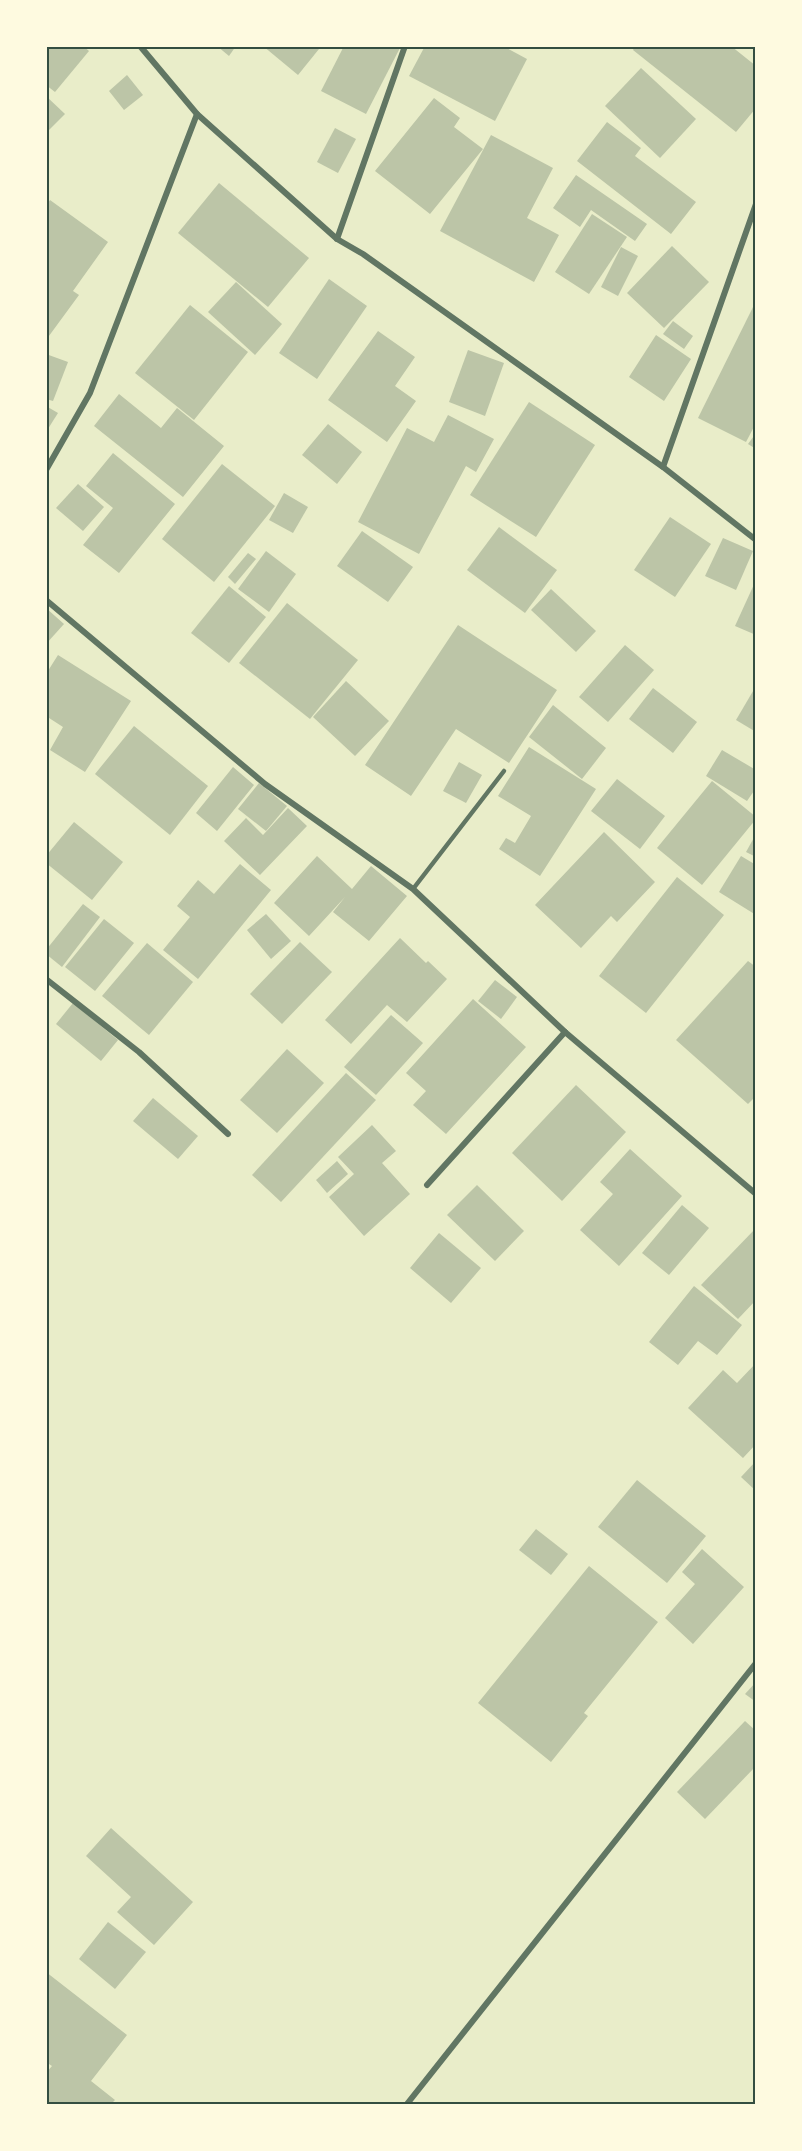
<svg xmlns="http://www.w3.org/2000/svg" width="802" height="2151" viewBox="0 0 802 2151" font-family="Karla,sans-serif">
<rect width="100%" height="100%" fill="#e9edc9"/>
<g fill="#bcc5a7">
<path d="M46 46H83L89 51 55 92 46 85Z"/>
<path d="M217 46H236L229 56Z"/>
<path d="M263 46H316L319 49 298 75Z"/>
<path d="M344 46H401L366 114 321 91Z"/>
<path d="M425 46H503L527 59 495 121 409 76Z"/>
<path d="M635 46H731L756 66V108L736 132 633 50Z"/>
<path d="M641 68 696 119 660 158 605 106Z"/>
<path d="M127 75 143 95 124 110 109 91Z"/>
<path d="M46 96 65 114 46 133Z"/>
<path d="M434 98 460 118 454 127 483 149 430 214 375 171Z"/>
<path d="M607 122 641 148 635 156 696 202 671 234 577 161Z"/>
<path d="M335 128 356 139 338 173 317 162Z"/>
<path d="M491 135 553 168 527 218 559 235 534 282 440 231Z"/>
<path d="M576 175 647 224 635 241 591 210 580 227 553 208Z"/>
<path d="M219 183 309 258 268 307 178 233Z"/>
<path d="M50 200 108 242 73 291 79 295 46 340V206Z"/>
<path d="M592 214 627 237 589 294 555 272Z"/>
<path d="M672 246 709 282 664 328 627 293Z"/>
<path d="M621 247 638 256 618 296 601 287Z"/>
<path d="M329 279 367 306 317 379 279 353Z"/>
<path d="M236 282 282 324 255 355 208 312Z"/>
<path d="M756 301V423L746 442 698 418Z"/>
<path d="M190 305 248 352 194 420 135 373Z"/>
<path d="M673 321 693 336 684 349 663 334Z"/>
<path d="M378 331 415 357 395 386 416 401 387 442 328 400Z"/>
<path d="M656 335 691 359 664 401 629 377Z"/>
<path d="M468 350 504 363 485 416 449 402Z"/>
<path d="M46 354 68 362 53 401 46 399Z"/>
<path d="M119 394 161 428 177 408 224 446 183 497 94 426Z"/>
<path d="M529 402 595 445 536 537 470 495Z"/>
<path d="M46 406 58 413 46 432Z"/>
<path d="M448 415 494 439 476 472 466 466 419 554 358 522 407 428 434 442Z"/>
<path d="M328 424 362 452 337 484 302 455Z"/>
<path d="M756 433V449L748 444Z"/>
<path d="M113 453 175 504 119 573 83 545 113 508 86 486Z"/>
<path d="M222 464 275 506 214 582 162 539Z"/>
<path d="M78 484 104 507 83 531 56 508Z"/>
<path d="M284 493 308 507 293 533 269 520Z"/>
<path d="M670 517 711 544 675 597 634 570Z"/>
<path d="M499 527 557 570 525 613 467 570Z"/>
<path d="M362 531 413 567 388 602 337 566Z"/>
<path d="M723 538 753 551 736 590 705 576Z"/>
<path d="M266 551 296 574 269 612 238 589Z"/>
<path d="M248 553 256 559 235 584 228 577Z"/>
<path d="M756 580V635L735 626Z"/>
<path d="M229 586 266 617 229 663 191 633Z"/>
<path d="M551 589 596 631 576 652 531 610Z"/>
<path d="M287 603 358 660 310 719 239 663Z"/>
<path d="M46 608 64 624 46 644Z"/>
<path d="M458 625 557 690 509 763 456 729 411 796 365 765Z"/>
<path d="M625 645 654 670 608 722 579 697Z"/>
<path d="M58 655 131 701 85 772 50 750 63 727 46 716V674Z"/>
<path d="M346 681 389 721 355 756 313 717Z"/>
<path d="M756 686V732L736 720Z"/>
<path d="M653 688 697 722 673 753 629 719Z"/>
<path d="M553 705 606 748 582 779 529 737Z"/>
<path d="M134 726 208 786 170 835 95 774Z"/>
<path d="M529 747 596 789 540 876 499 849 506 838 515 843 531 816 498 796Z"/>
<path d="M722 750 756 770V788L747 801 706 776Z"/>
<path d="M459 762 482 775 466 803 443 791Z"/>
<path d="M233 767 254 785 217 831 196 813Z"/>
<path d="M617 779 665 816 640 849 591 811Z"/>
<path d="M712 781 756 817V819L702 885 657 848Z"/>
<path d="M259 783 287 806 266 831 238 809Z"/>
<path d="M288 808 307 826 260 875 224 841 246 818 263 835Z"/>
<path d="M74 822 123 862 92 900 46 863V856Z"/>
<path d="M604 832 655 882 617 922 611 916 581 948 535 905Z"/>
<path d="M756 834V857L746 852Z"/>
<path d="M317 856 352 889 371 866 407 896 369 941 333 912 345 897 309 936 274 903Z"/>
<path d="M741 856 756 865V915L719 892Z"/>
<path d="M240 864 271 890 198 979 163 950 190 917 177 906 198 880 214 894Z"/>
<path d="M677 877 724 915 646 1013 599 976Z"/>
<path d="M83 904 100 917 62 967 46 954V950Z"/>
<path d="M266 914 291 941 271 959 247 930Z"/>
<path d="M104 919 134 943 95 991 65 967Z"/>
<path d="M400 938 426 963 428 961 447 979 407 1022 387 1005 351 1044 325 1020Z"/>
<path d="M300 942 332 972 282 1024 250 994Z"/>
<path d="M147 943 193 982 149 1035 102 996Z"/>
<path d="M748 961 756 967V1096L748 1104 676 1040Z"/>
<path d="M495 980 517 997 501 1019 478 1001Z"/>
<path d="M473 999 526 1047 446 1134 413 1105 426 1091 406 1073Z"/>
<path d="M73 1003 118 1040 101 1061 56 1024Z"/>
<path d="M391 1015 423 1043 376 1095 344 1067Z"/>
<path d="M287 1049 324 1083 277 1133 240 1100Z"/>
<path d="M346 1073 376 1100 281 1202 252 1175Z"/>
<path d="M576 1085 626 1132 562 1201 512 1153Z"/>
<path d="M153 1098 198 1136 178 1159 133 1121Z"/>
<path d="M372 1125 396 1151 382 1163 410 1194 364 1236 329 1197 354 1174 338 1157Z"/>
<path d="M630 1149 682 1196 619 1266 580 1230 613 1194 600 1182Z"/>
<path d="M337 1161 348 1174 327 1193 316 1180Z"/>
<path d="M477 1185 524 1231 495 1261 447 1215Z"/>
<path d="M682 1205 709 1228 669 1275 642 1253Z"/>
<path d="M756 1228V1300L738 1319 701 1285Z"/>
<path d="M439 1233 481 1268 451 1303 410 1268Z"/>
<path d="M694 1286 742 1325 717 1355 698 1341 678 1365 649 1342Z"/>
<path d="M756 1363V1444L743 1458 688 1408 723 1370 737 1383Z"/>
<path d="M756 1461V1491L741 1477Z"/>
<path d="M637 1480 706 1536 667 1583 598 1527Z"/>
<path d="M536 1529 568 1554 551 1575 519 1550Z"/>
<path d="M702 1549 744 1587 693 1644 665 1618 695 1584 682 1572Z"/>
<path d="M589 1566 658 1622 584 1713 588 1716 551 1762 478 1703Z"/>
<path d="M756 1682V1702L745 1694Z"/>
<path d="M745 1721 756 1731V1766L705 1819 677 1792Z"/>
<path d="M111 1828 193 1902 154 1945 117 1912 131 1897 86 1856Z"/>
<path d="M108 1922 146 1952 115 1989 79 1959Z"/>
<path d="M46 1972 127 2035 91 2081 115 2100 111 2104H46V2073L52 2066 46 2062Z"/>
</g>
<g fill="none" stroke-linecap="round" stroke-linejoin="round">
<path stroke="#617663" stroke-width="4.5" d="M413 889 504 771"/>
<g stroke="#617663" stroke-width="6">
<path d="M140 46 197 114 337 239 363 254 663 467 756 540"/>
<path d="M337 239 405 46"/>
<path d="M663 467 756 204"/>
<path d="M46 470 90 393 197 114"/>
<path d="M46 600 265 784 413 889 565 1032 756 1194"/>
<path d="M46 979 139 1052 228 1134"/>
<path d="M427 1185 565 1032"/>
<path d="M407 2104 756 1663"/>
</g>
</g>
<rect width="802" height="2151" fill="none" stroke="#fefae0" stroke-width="96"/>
<rect x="48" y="48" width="706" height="2055" fill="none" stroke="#344e41" stroke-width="2"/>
</svg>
